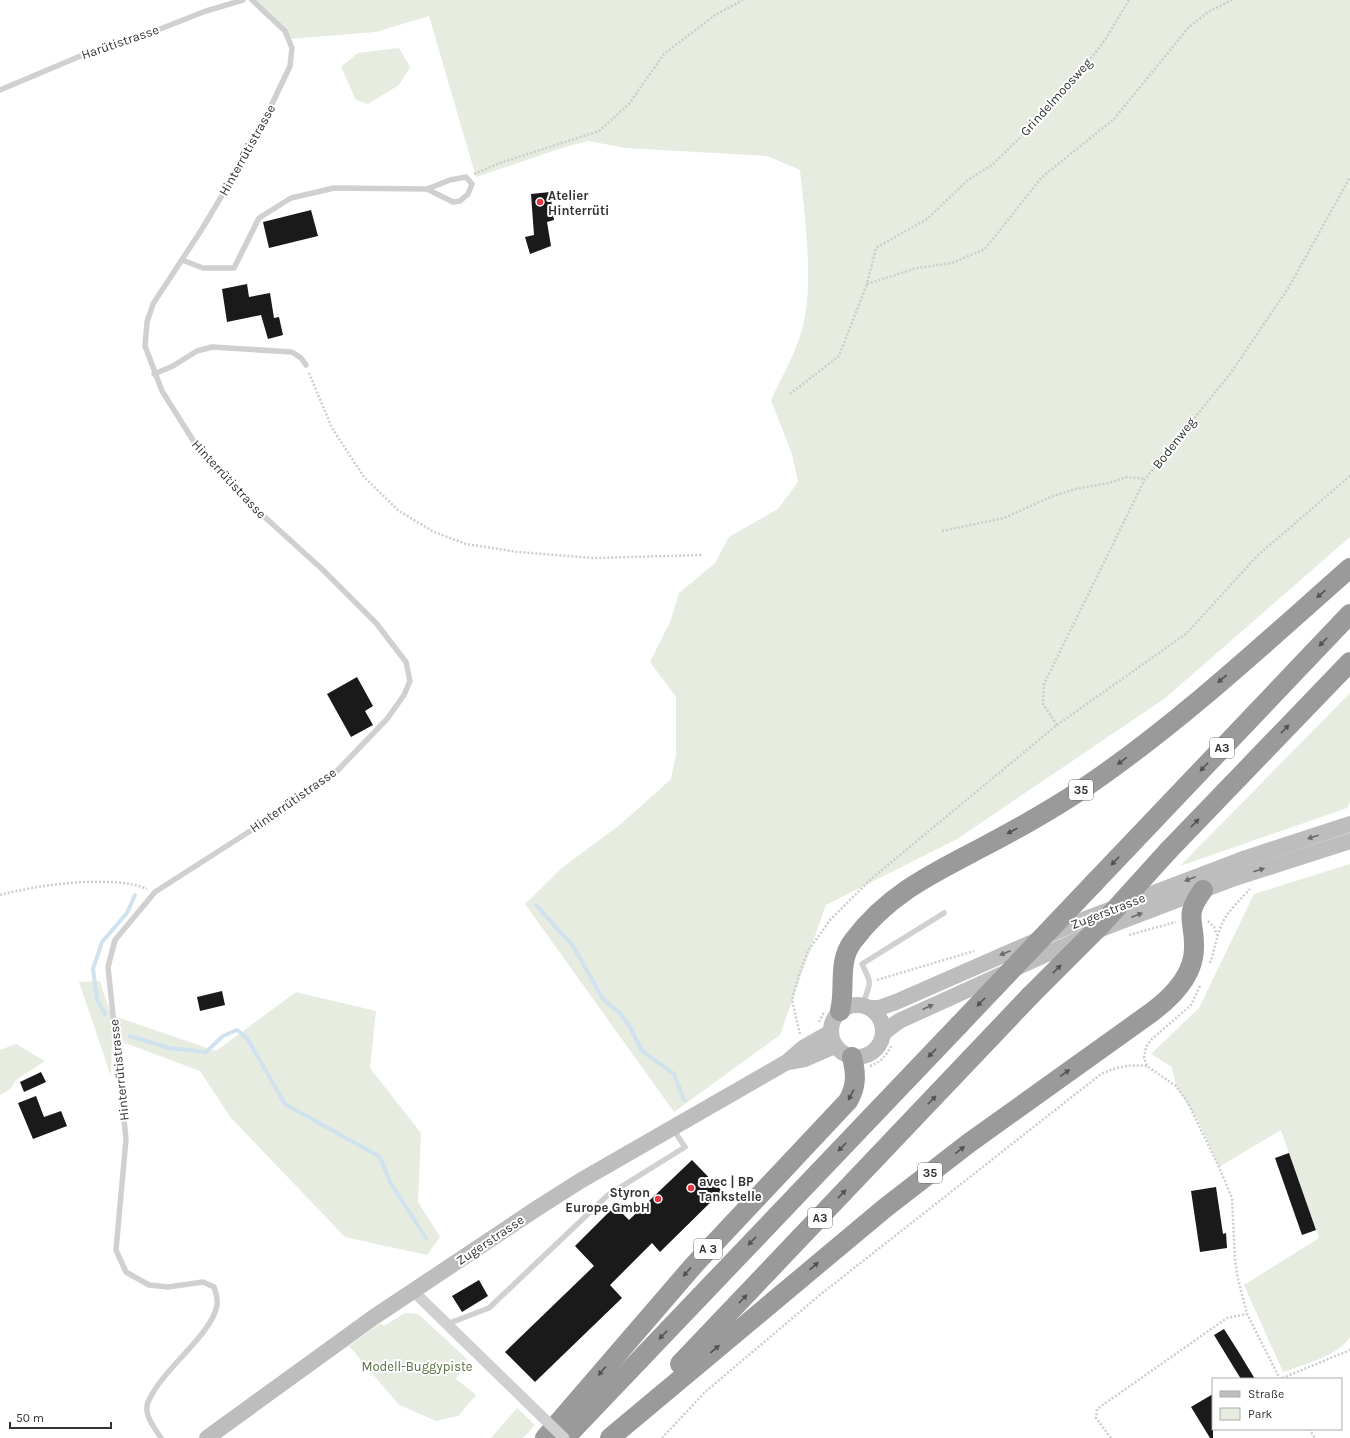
<svg xmlns="http://www.w3.org/2000/svg" width="1350" height="1438" viewBox="0 0 1350 1438" font-family="Karla,sans-serif">
<rect width="100%" height="100%" fill="#fff"/>
<g fill="#e6ecdf">
<path d="M252 0H1350V537L1164 699 957 839 826 905 780 1035 674 1112 525 904 563 867 621 824 671 779 676 754V697L650 662 670 622 679 593 715 563 729 537 778 509 798 482 792 454 771 400C780 380 792 360 799 339 816 294 805 219 800 170L767 156 625 148 589 141 565 147 476 177 429 16 376 32 289 39Z"/>
<path d="M399 48 410 67 399 85 368 104 356 100 341 67 358 53Z"/>
<path d="M1350 693V802L1347 808 1180 866Z"/>
<path d="M1350 864V1337C1338 1356 1303 1365 1283 1372L1244 1285 1319 1238 1281 1130 1219 1167 1199 1122 1176 1086 1172 1067 1151 1054 1199 1008 1254 894Z"/>
<path d="M100 981 111 1015 216 1051 296 992 376 1011 370 1068 421 1133 418 1202 440 1237 427 1255 345 1237 231 1118 200 1071 112 1038 111 1076 79 982Z"/>
<path d="M16 1044 45 1061 16 1080 10 1089 0 1095V1050Z"/>
<path d="M405 1313 418 1314 467 1359 456 1379 476 1395 458 1416 436 1421 399 1405 349 1346 381 1323 384 1326Z"/>
<path d="M517 1408 535 1425 523 1438H491Z"/>
</g>
<g fill="none" stroke-linecap="round" stroke-linejoin="round">
<g stroke="#cfe2ee" stroke-width="4">
<path d="M536 905 573 946 603 999 620 1013 630 1027 642 1051 674 1074 684 1100"/>
<path d="M105 1014 97 1000 93 969 102 942 127 913 135 895"/>
<path d="M130 1036 169 1048 206 1052 223 1036 237 1030 247 1038 285 1104 380 1157 390 1182 426 1238"/>
</g>
</g>
<g fill="#1a1a1a">
<path d="M550 192 554 220 547 222 551 246 530 254 525 237 534 235 531 194Z"/>
<path d="M311 210 318 236 269 248 263 222Z"/>
<path d="M247 284 249 297 270 293 274 318 279 317 283 335 268 339 261 315 227 322 222 289Z"/>
<path d="M357 677 373 706 365 711 373 725 351 737 327 694Z"/>
<path d="M222 991 225 1005 200 1011 197 997Z"/>
<path d="M41 1072 46 1082 24 1092 20 1082Z"/>
<path d="M36 1096 44 1117 61 1111 67 1126 33 1139 18 1103Z"/>
<path d="M1289 1153 1316 1230 1302 1235 1275 1158Z"/>
<path d="M692 1160 722 1191 660 1252 652 1243 610 1285 622 1298 535 1382 505 1352 594 1266 575 1246 615 1206 629 1220Z"/>
<path d="M1216 1187 1223 1234 1226 1233 1227 1248 1200 1252 1191 1191Z"/>
<path d="M479 1280 488 1296 462 1312 452 1296Z"/>
<path d="M1224 1329 1238 1351 1255 1379H1241L1236 1371 1214 1335Z"/>
<path d="M1213 1394V1438H1210L1191 1407Z"/>
</g>
<g fill="none" stroke-linecap="round" stroke-linejoin="round">
<g stroke="#cdcdcd" stroke-width="2.5" stroke-dasharray="2 2" stroke-linecap="butt">
<path d="M1129 0 1105 40 1085 66 1031 127 992 165 968 180 927 219 876 248 867 284 917 268 952 263 985 249 1042 177 1114 119 1188 28 1208 12 1232 0"/>
<path d="M474 174 500 163 599 131 629 104 664 54 715 15 743 0"/>
<path d="M309 373 332 428 364 477 399 511 434 532 466 544 518 552 594 558 703 555"/>
<path d="M790 394 839 356 867 284"/>
<path d="M942 531 1004 518 1048 498 1075 489 1109 483 1127 477 1145 479"/>
<path d="M1057 725 1043 704 1044 684 1145 479 1230 374 1289 287 1350 177"/>
<path d="M0 895C36 885 113 874 147 889"/>
<path d="M1208 921 1214 927 1217 935"/>
<path d="M1129 935 1176 922"/>
<path d="M1210 963C1215 950 1216 935 1223 922 1227 912 1242 898 1250 889"/>
<path d="M877 980 974 951"/>
<path d="M1200 986 1191 1005 1152 1039 1146 1047 1144 1058 1147 1066 1176 1086 1188 1103 1219 1167 1232 1198 1235 1260 1238 1279 1247 1314 1280 1379 1350 1350"/>
<path d="M819 1022 824 1012"/>
<path d="M800 1034 792 1000 799 974 808 951 830 920 871 879 1057 725 1187 633 1258 555 1350 476"/>
<path d="M870 1066C881 1062 887 1055 892 1044"/>
<path d="M1309 1429 1315 1438"/>
<path d="M662 1438 705 1392 821 1294 1101 1074C1117 1067 1129 1064 1147 1066"/>
<path d="M1111 1438 1096 1418 1097 1409 1227 1318 1247 1314"/>
</g>
<g stroke="#d0d0d0" stroke-width="5.5">
<path d="M0 90 90 52 155 31 206 11 243 0"/>
<path d="M182 260 203 268H234L259 218 291 198 334 188 427 189 453 202 460 201 468 194 472 184 466 177 450 180 427 189"/>
<path d="M154 374 173 366 197 351 212 347 292 352 301 358 306 365"/>
<path d="M863 1005C869 982 874 988 862 964L944 913"/>
<path d="M447 1324 489 1308 608 1195 685 1147 673 1129"/>
<path d="M161 1438C156 1430 148 1421 147 1411 146 1403 150 1398 154 1391 168 1366 213 1332 217 1305 218 1299 216 1293 214 1287L203 1282 168 1287 149 1285 126 1272 116 1250 126 1139 108 967 115 940 155 892 286 808 336 772 387 719 404 695 410 681 406 662 376 623 323 570 257 510 201 453 162 391 145 346 147 322 153 304 202 229 254 142 290 66 292 48 285 31 252 0"/>
</g>
<path stroke="#d0d0d0" stroke-width="11" d="M413 1291 529 1404"/>
<g stroke="#bdbdbd" stroke-width="16">
<circle cx="857" cy="1031" r="26"/>
<path d="M870 1008H879L896 1002 1083 920 1246 858 1350 824"/>
<path d="M883 1033 899 1021 1106 927 1232 879 1350 841"/>
<path d="M788 1062 805 1059 835 1046"/>
<path d="M207 1438 374 1317 536 1209 580 1181 787 1062 803 1048 831 1032"/>
</g>
<g stroke="#9a9a9a" stroke-width="20">
<path d="M1168 851 1350 662"/>
<path d="M1094 883 1350 614"/>
<path d="M840 1011C846 987 837 962 853 941 888 894 933 873 983 847 1021 827 1059 806 1094 781 1185 718 1267 641 1350 568"/>
<path d="M680 1364 1030 996"/>
<path d="M545 1438 694 1265 848 1101C857 1086 856 1073 852 1057"/>
<path d="M565 1438 959 1025"/>
<path d="M610 1438 885 1208 969 1143 1152 1012C1172 997 1194 975 1194 948 1195 920 1183 917 1203 890"/>
</g>
<path stroke="#d0d0d0" stroke-width="11" d="M529 1404 564 1438"/>
<g stroke="#9a9a9a" stroke-width="20">
<path d="M1030 996 1100 926 1168 851"/>
<path d="M959 1025 1094 883"/>
</g>
</g>
<defs><path id="oneway-solid" d="M-6-.8H1V-3.2L6.5 0L1 3.2V.8H-6Z"/></defs>
<g fill="#525252">
<use href="#oneway-solid" transform="translate(1321 594) rotate(139)"/>
<use href="#oneway-solid" transform="translate(1323 642) rotate(134)"/>
<use href="#oneway-solid" transform="translate(1222 679) rotate(139)"/>
<use href="#oneway-solid" transform="translate(1285 729) rotate(-46)"/>
<use href="#oneway-solid" transform="translate(1122 761) rotate(143)"/>
<use href="#oneway-solid" transform="translate(1204 767) rotate(134)"/>
<use href="#oneway-solid" transform="translate(1195 823) rotate(-46)"/>
<use href="#oneway-solid" transform="translate(1012 831) rotate(152)"/>
<use href="#oneway-solid" transform="translate(1115 861) rotate(134)"/>
<use href="#oneway-solid" transform="translate(1057 969) rotate(-45)"/>
<use href="#oneway-solid" transform="translate(981 1002) rotate(134)"/>
<use href="#oneway-solid" transform="translate(932 1053) rotate(134)"/>
<use href="#oneway-solid" transform="translate(1065 1073) rotate(-35)"/>
<use href="#oneway-solid" transform="translate(851 1095) rotate(118)"/>
<use href="#oneway-solid" transform="translate(932 1100) rotate(-46)"/>
<use href="#oneway-solid" transform="translate(842 1147) rotate(134)"/>
<use href="#oneway-solid" transform="translate(960 1150) rotate(-37)"/>
<use href="#oneway-solid" transform="translate(842 1194) rotate(-46)"/>
<use href="#oneway-solid" transform="translate(752 1241) rotate(134)"/>
<use href="#oneway-solid" transform="translate(814 1266) rotate(-40)"/>
<use href="#oneway-solid" transform="translate(687 1272) rotate(131)"/>
<use href="#oneway-solid" transform="translate(743 1299) rotate(-46)"/>
<use href="#oneway-solid" transform="translate(663 1335) rotate(134)"/>
<use href="#oneway-solid" transform="translate(715 1349) rotate(-40)"/>
<use href="#oneway-solid" transform="translate(602 1371) rotate(131)"/>
</g>
<g fill="#6a6a6a">
<use href="#oneway-solid" transform="translate(1313 837) rotate(162)"/>
<use href="#oneway-solid" transform="translate(1259 870) rotate(-18)"/>
<use href="#oneway-solid" transform="translate(1190 879) rotate(159)"/>
<use href="#oneway-solid" transform="translate(1137 915) rotate(-21)"/>
<use href="#oneway-solid" transform="translate(1005 953) rotate(157)"/>
<use href="#oneway-solid" transform="translate(928 1007) rotate(-25)"/>
</g>
<g fill="#e63946" stroke="#fff" stroke-width="1.5">
<circle cx="540" cy="202" r="4"/>
<circle cx="691" cy="1188" r="4"/>
<circle cx="658" cy="1199" r="4"/>
</g>
<g text-anchor="middle" dominant-baseline="central" stroke-width="4" stroke-linejoin="round" paint-order="stroke">
<g fill="#fff" stroke="#707070" stroke-width="1">
<rect x="1210" y="738" width="24" height="20" rx="3"/>
<rect x="1069" y="780" width="24" height="20" rx="3"/>
<rect x="918" y="1163" width="24" height="20" rx="3"/>
<rect x="808" y="1208" width="24" height="20" rx="3"/>
<rect x="694" y="1239" width="28" height="20" rx="3"/>
</g>
<g font-size="12" font-weight="bold" fill="#333">
<text x="1222" y="748">A3</text>
<text x="1081" y="790">35</text>
<text x="930" y="1173">35</text>
<text x="820" y="1218">A3</text>
<text x="708" y="1249">A 3</text>
</g>
<g font-size="13" fill="#333" stroke="#fff">
<text transform="translate(120 42) rotate(-19)">Harütistrasse</text>
<text transform="translate(1056 97) rotate(-48)">Grindelmoosweg</text>
<text transform="translate(247 150) rotate(-61)">Hinterrütistrasse</text>
<text transform="translate(1174 443) rotate(-52)">Bodenweg</text>
<text transform="translate(229 479) rotate(47)">Hinterrütistrasse</text>
<text transform="translate(293 800) rotate(-35)">Hinterrütistrasse</text>
<text transform="translate(1108 911) rotate(-21)">Zugerstrasse</text>
<text transform="translate(119 1070) rotate(-96)">Hinterrütistrasse</text>
<text transform="translate(490 1240) rotate(-34)">Zugerstrasse</text>
</g>
<g font-size="13" font-weight="bold" fill="#333" stroke="#fff" text-anchor="start">
<text x="548" y="195">Atelier<tspan x="548" dy="15">Hinterrüti</tspan></text>
<text x="699" y="1181">avec | BP<tspan x="699" dy="15">Tankstelle</tspan></text>
<text x="650" y="1192" text-anchor="end">Styron<tspan x="650" dy="15">Europe GmbH</tspan></text>
</g>
<g font-size="13" fill="#56703f" stroke="#fff">
<text x="417" y="1366">Modell-Buggypiste</text>
</g>
</g>
<rect x="1212" y="1378" width="130" height="52" fill="#ffffff" stroke="#adadad"/>
<rect x="1220" y="1391" width="20" height="6" fill="#bdbdbd" stroke="#adadad"/>
<text x="1248" y="1398" font-size="12" fill="#333333">Straße</text>
<rect x="1220" y="1408" width="20" height="12" fill="#e6ecdf" stroke="#adadad"/>
<text x="1248" y="1418" font-size="12" fill="#333333">Park</text>
<path d="M10 1422v6h101v-6" fill="none" stroke="#333333" stroke-width="2"/>
<text x="16" y="1422" font-size="12" fill="#333333" stroke="#ffffff" stroke-width="3" paint-order="stroke">50 m</text>
</svg>
